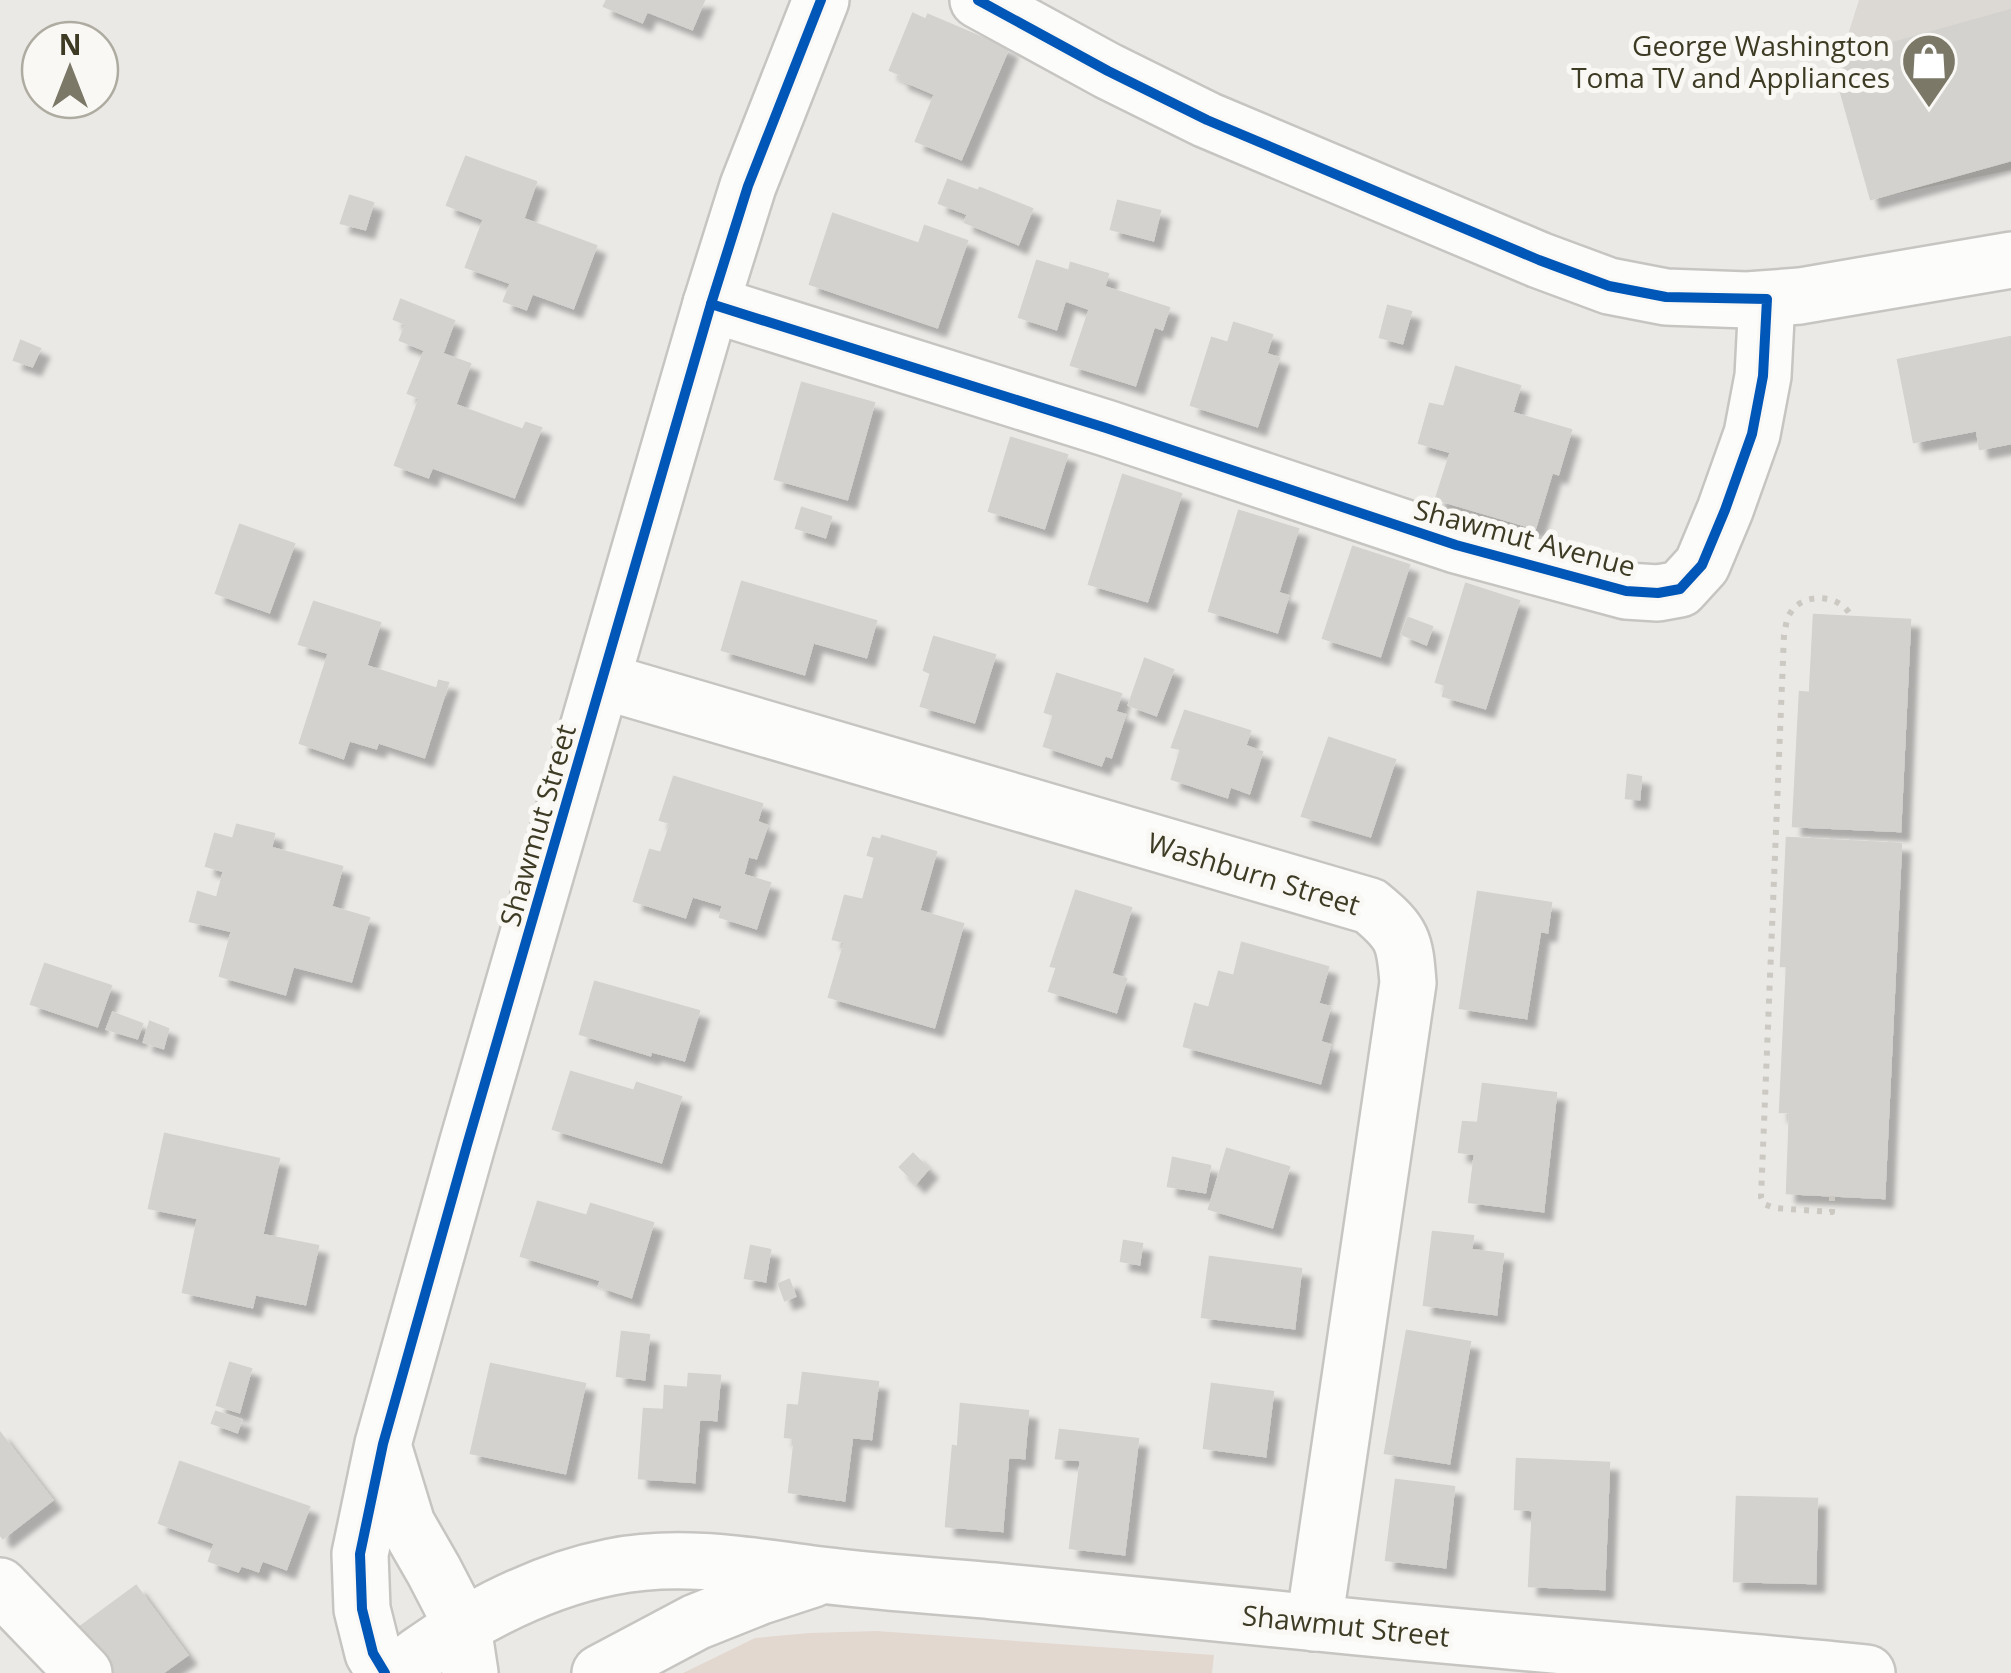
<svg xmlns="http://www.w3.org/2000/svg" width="2011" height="1673" viewBox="0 0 2011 1673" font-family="'Open Sans',sans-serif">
<defs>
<filter id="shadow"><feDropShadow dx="9" dy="9" stdDeviation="2.5" flood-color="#0004"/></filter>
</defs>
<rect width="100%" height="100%" fill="#ebe9e6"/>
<path fill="#dcd9d4" d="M1859 0H2011V170L1871 199 1832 60 1841 57Z"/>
<path fill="#e3d8d0" d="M877 1631 1214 1655 1212 1673H683L755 1638 809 1633Z"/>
<g fill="#d3d2ce" stroke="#d4d2cf" stroke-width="2.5" filter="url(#shadow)">
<path d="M607 0H704L692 29 647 11 642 22 604 6Z"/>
<path d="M2011 10V160L1871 199 1832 60Z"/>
<path d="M913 14 926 20 928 15 1008 49 961 159 916 141 935 94 900 79 902 75 890 70Z"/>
<path d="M466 157 536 182 523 219 596 246 573 308 532 293 526 309 504 301 511 283 466 267 484 219 447 205Z"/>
<path d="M948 180 978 191 980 188 1032 209 1018 244 965 222 968 214 939 203Z"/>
<path d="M350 196 373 203 365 229 341 223Z"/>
<path d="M1118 201 1160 211 1153 240 1111 229Z"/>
<path d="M833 214 919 244 925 226 967 241 937 327 810 284Z"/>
<path d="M1037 261 1069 271 1071 263 1108 274 1104 287 1169 308 1162 329 1154 326 1135 385 1071 365 1090 309 1065 300 1056 329 1019 317Z"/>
<path d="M401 300 454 321 442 354 470 364 455 405 523 430 526 423 541 428 514 497 432 467 428 477 395 465 420 398 408 393 425 350 400 340 406 324 394 319Z"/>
<path d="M1388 306 1411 312 1402 343 1380 337Z"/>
<path d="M1234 323 1272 335 1266 354 1279 358 1257 426 1191 405 1212 338 1228 343Z"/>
<path d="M2011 337V443L1980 449 1977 430 1914 442 1898 360Z"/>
<path d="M21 341 40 349 32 366 14 360Z"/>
<path d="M1456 367 1520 386 1512 413 1571 430 1558 474 1552 472 1535 528 1436 499 1451 452 1419 443 1430 404 1444 407Z"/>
<path d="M802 383 874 403 847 499 775 479Z"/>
<path d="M1011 438 1067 455 1044 528 989 511Z"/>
<path d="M1123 475 1181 494 1147 601 1089 584Z"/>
<path d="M802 508 831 517 825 537 796 528Z"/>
<path d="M1239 511 1298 529 1278 593 1288 596 1277 632 1209 611Z"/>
<path d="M240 525 294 544 269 612 216 593Z"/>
<path d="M1353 547 1409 565 1380 656 1323 638Z"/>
<path d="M742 582 876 621 866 657 813 642 804 674 722 650Z"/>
<path d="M1466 584 1519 601 1485 708 1443 696 1446 685 1436 682Z"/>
<path d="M314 602 380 623 366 666 437 689 439 681 448 683 424 757 378 742 376 748 349 740 343 758 300 743 329 653 299 644Z"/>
<path d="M1814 615 1910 620 1900 831 1793 826 1800 692 1810 693Z"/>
<path d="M1408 618 1432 627 1426 644 1402 634Z"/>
<path d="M934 637 995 655 974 722 921 706 931 673 924 670Z"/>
<path d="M1145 659 1173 670 1156 715 1129 705Z"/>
<path d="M1057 674 1121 694 1115 712 1125 715 1111 757 1105 755 1101 765 1044 746 1054 715 1045 712Z"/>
<path d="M1185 711 1250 731 1245 746 1262 752 1249 793 1230 786 1227 797 1172 779 1181 749 1172 747Z"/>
<path d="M1329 738 1395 760 1370 836 1302 816Z"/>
<path d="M1628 775 1641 777 1639 799 1626 798Z"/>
<path d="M674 777 762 804 757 822 767 826 756 858 748 856 743 875 770 883 756 928 720 917 723 905 692 896 685 917 634 901 650 850 661 853 671 823 660 820Z"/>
<path d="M237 825 274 834 271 848 342 867 331 907 369 918 351 981 293 966 285 994 220 976 232 931 190 921 198 892 217 898 224 871 206 866 215 834 233 839Z"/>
<path d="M882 836 936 852 919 911 963 924 934 1027 829 997 845 942 833 939 845 896 863 900 875 857 868 855 873 838 881 840Z"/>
<path d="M1787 838 1901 844 1884 1198 1787 1193 1790 1112H1780L1787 966H1781Z"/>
<path d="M1076 891 1131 908 1111 974 1126 979 1116 1012 1049 991 1057 967 1051 966Z"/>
<path d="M1478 892 1551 903 1547 932 1540 931 1526 1018 1460 1008Z"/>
<path d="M1242 943 1328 967 1318 1004 1330 1007 1320 1042 1330 1045 1320 1083 1184 1046 1195 1004 1209 1008 1219 972 1234 976Z"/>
<path d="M45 964 111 986 97 1026 31 1004Z"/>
<path d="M595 982 699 1011 684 1060 651 1051 650 1055 580 1034Z"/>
<path d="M113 1013 142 1024 137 1038 107 1029Z"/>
<path d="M150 1022 168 1029 163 1048 144 1042Z"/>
<path d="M571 1072 634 1091 637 1083 681 1097 661 1162 553 1129Z"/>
<path d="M1483 1084 1556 1093 1543 1211 1469 1202 1475 1154 1459 1152 1463 1122 1478 1123Z"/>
<path d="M165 1134 279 1159 262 1235 318 1246 305 1304 255 1294 252 1307 183 1292 198 1218 149 1208Z"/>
<path d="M1227 1149 1289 1167 1272 1227 1209 1209Z"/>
<path d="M913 1154 928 1169 916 1183 900 1167Z"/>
<path d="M1173 1158 1210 1166 1205 1192 1168 1186Z"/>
<path d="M538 1202 587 1216 591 1204 653 1223 631 1297 599 1286 601 1280 521 1256Z"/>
<path d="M1433 1232 1473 1236 1471 1250 1503 1254 1496 1314 1424 1305Z"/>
<path d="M1124 1241 1142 1244 1139 1264 1121 1261Z"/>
<path d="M751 1246 770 1250 765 1281 745 1278Z"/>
<path d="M1210 1257 1301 1269 1294 1328 1202 1317Z"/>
<path d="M789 1280 795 1296 785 1300 779 1284Z"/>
<path d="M1407 1331 1470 1342 1449 1463 1385 1453Z"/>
<path d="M622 1332 649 1335 644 1379 617 1376Z"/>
<path d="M230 1363 251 1369 239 1412 217 1405Z"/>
<path d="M491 1364 585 1384 565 1473 471 1453Z"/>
<path d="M803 1373 878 1382 871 1439 852 1437 844 1500 789 1492 795 1438 785 1437 788 1405 799 1406Z"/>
<path d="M689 1374 720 1376 716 1420 699 1419 694 1482 639 1478 644 1409 664 1410 665 1386 688 1388Z"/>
<path d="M1212 1384 1273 1392 1265 1456 1204 1448Z"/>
<path d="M961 1404 1028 1411 1024 1458 1008 1457 1002 1531 946 1526 953 1446 958 1447Z"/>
<path d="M216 1412 241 1420 237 1432 212 1423Z"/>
<path d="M1060 1430 1138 1439 1124 1554 1070 1548 1081 1460 1056 1458Z"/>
<path d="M0 1433 52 1500 3 1538 0 1534Z"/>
<path d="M1517 1459 1609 1463 1604 1589 1529 1586 1533 1510 1515 1509Z"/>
<path d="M180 1462 309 1507 286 1569 262 1560 258 1571 241 1565 238 1571 209 1561 215 1543 159 1523Z"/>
<path d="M1396 1480 1454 1487 1445 1567 1386 1560Z"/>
<path d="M1737 1497 1817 1499 1815 1583 1734 1581Z"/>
<path d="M136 1586 187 1655 162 1673H107L76 1630Z"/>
</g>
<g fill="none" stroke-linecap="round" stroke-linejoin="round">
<g stroke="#c7c5c2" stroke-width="60">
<g id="minor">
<path d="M978 0 1108 71 1207 120 1539 260 1609 286 1666 297 1747 300 1800 296 2011 260"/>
<path d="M711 304 1106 428 1456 545 1626 591 1658 593 1680 589 1702 565 1725 510 1752 434 1763 376 1767 299"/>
<path d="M603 681 1370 906C1403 933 1405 941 1408 983L1314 1623"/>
<path d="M385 1452 407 1524 434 1571 463 1627 470 1673"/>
<path d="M0 1586 84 1673"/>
<path d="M385 1673 373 1653 362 1609 360 1554 383 1444 467 1145 711 304 748 186 821 0"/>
<path d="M395 1673C455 1625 535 1582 611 1567 680 1553 752 1566 821 1575 878 1582 936 1586 994 1591 1102 1601 1210 1613 1317 1623 1500 1642 1684 1655 1867 1673"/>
<path d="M600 1673 696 1622 761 1596 813 1579"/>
</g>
</g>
<path stroke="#cbc9c2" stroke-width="6" stroke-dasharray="5 8" stroke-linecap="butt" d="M1832 1196V1212L1774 1208 1764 1204 1761 1197 1784 635C1786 627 1786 618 1791 612 1804 591 1843 595 1851 617"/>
<use href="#minor" stroke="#fcfcfb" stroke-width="55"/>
<g stroke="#f9f8f5" stroke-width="16">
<g id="cycleway">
<path d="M711 304 1106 428 1456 545 1626 591 1658 593 1680 589 1702 565 1725 510 1752 434 1763 376 1767 299 1666 297 1609 286 1539 260 1207 120 1108 71 978 0"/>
<path d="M385 1673 373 1653 362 1609 360 1554 383 1444 467 1145 711 304 748 186 821 0"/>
</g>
</g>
<use href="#cycleway" stroke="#0057b8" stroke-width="10"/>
</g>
<defs>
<g id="shop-pin" transform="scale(2.875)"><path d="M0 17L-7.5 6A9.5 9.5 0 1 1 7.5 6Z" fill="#7b7868" stroke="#f9f8f5"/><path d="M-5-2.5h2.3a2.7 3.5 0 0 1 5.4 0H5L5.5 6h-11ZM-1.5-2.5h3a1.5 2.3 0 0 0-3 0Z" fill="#fff"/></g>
</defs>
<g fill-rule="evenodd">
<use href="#shop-pin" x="1929" y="61"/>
</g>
<g text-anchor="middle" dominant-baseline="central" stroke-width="10" stroke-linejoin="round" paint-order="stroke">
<g font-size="28" fill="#3e3b24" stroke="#f9f8f5" text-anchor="end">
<text x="1890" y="45">George Washington<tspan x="1890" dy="32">Toma TV and Appliances</tspan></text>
</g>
<g font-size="28" fill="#3e3b24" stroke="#f9f8f5">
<text transform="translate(1525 537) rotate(15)">Shawmut Avenue</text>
<text transform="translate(537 825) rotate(-74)">Shawmut Street</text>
<text transform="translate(1254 873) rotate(17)">Washburn Street</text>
<text transform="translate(1346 1625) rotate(6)">Shawmut Street</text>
</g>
</g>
<g transform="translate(70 70)"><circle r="48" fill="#f9f8f5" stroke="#aeaca1" stroke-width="2.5"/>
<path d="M0-8L18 38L0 25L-18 38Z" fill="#7b7868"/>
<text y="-15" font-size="28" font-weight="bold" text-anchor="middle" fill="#3e3b24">N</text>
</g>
</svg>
